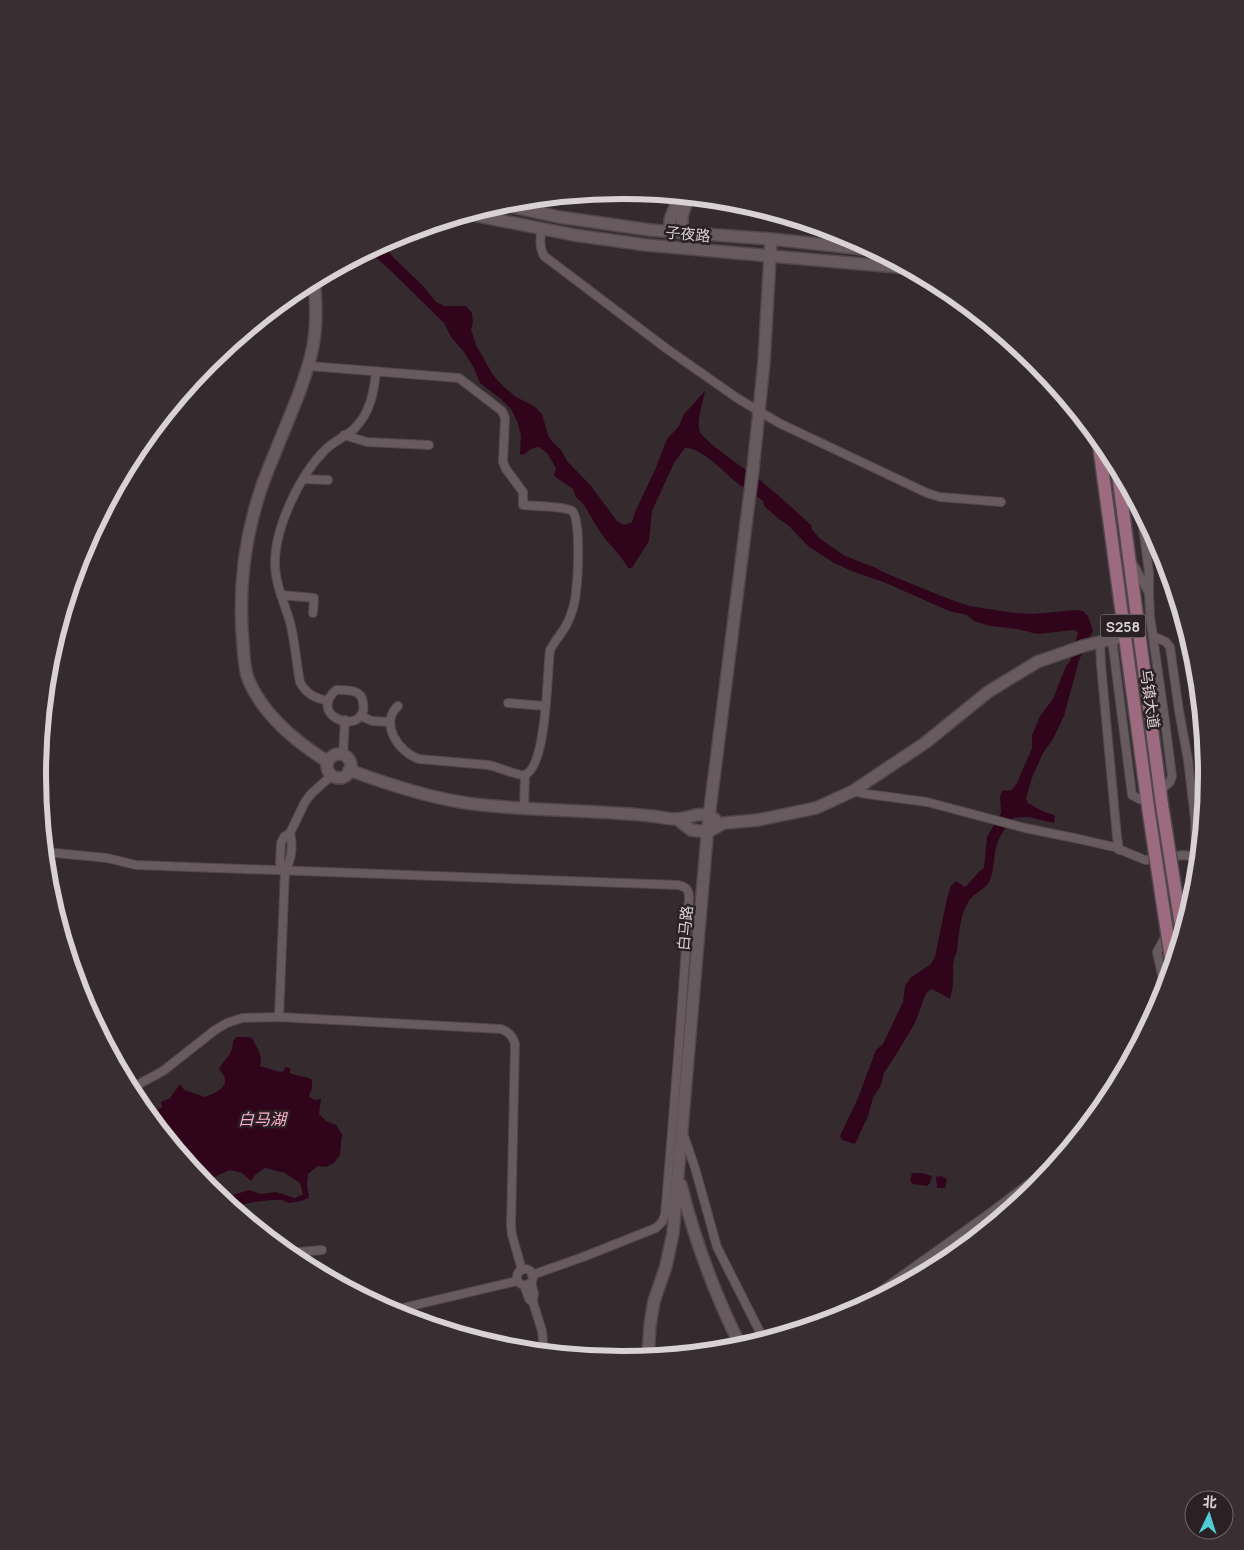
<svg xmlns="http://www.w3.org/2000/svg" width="1244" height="1550" viewBox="0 0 1244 1550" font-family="Manrope,'Noto Sans SC',sans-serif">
<rect width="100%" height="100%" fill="#352b2e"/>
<g fill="#30051b">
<path d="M382 244 393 257 424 287 436 302 445 306H466L472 313 473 323 471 329 476 345 493 375 504 387 516 397 534 406 542 414 549 438 561 450 567 461 591 486 617 521 624 525 632 522 635 512 655 470 667 439 679 426 684 414 705 391C703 402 696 422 700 432 705 442 748 471 760 480 778 495 795 510 812 526L811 528 819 538 845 556 876 568 885 573 944 597 969 606 1015 613 1033 614 1076 610 1083 611 1088 616 1093 631 1079 660 1064 716 1053 739 1043 753 1032 778 1026 798 1028 803C1037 808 1045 813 1055 815L1054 823 1029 817 1013 818C1007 826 1000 835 997 844 993 856 995 871 989 882 986 888 977 892 972 897 960 910 959 935 957 952 951 961 954 972 953 982 953 988 951 994 950 999L932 989 926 993 915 1023 897 1053 884 1073 881 1085 873 1098 868 1116 855 1144 842 1140 840 1136 858 1098 876 1050 883 1044 903 1002 905 986 910 978 931 964 935 957 947 898 951 886 956 881 965 887C972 881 978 871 984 868L987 837 1001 813 1000 797 1002 791 1012 790 1017 783 1032 748V735L1040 716 1053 699 1066 666 1070 662 1078 632 1074 630 1037 634 1017 629 990 626 974 621 967 615 949 611 886 583 854 572 834 563 808 546 788 525 780 520 764 506 763 501C755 495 746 489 737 483 725 473 701 447 685 448L674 463 652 511 649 541 632 568H628C621 555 611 547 603 536 596 526 590 515 584 505 578 497 576 501 573 489L554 476 556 468 547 453 539 447 531 449 523 455 520 454 521 435 517 421 511 409 501 399 480 383 474 368 464 352 451 337 444 323 390 270 368 251Z"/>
<path d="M237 1037H248L252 1038C257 1048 263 1055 260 1066L280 1072 284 1071 285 1067 290 1068V1073C298 1077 304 1075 312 1080V1088L309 1096 314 1100 321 1099 319 1114 326 1121 336 1125 342 1134 340 1155 334 1163 326 1167 318 1166 308 1174 307 1185 309 1198 301 1201 289 1203 282 1200H272L254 1202 231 1207 215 1193H219L230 1196 249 1190 261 1194 276 1192 295 1198 303 1194 300 1183 285 1173 265 1168 255 1175 251 1181 242 1173 230 1170 214 1177 203 1175 194 1171 148 1115 162 1107 161 1102 170 1098 180 1084 185 1090 205 1097C220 1091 233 1085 219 1069 226 1056 232 1057 233 1041Z"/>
<path d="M912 1173H922L932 1176 930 1183 927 1186 913 1184 910 1181Z"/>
<path d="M941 1176 947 1179 945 1188H937L936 1177Z"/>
</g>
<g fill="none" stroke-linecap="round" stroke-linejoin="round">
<g stroke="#51484c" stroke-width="10">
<g id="street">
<path d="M542 229C540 239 539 247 544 256L667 349 737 398 779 423 927 493 940 497 1001 502"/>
<path d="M309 366 459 378 502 411 505 418 503 462 506 469 523 492V505C533 506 565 506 572 511 581 517 578 578 576 591 576 600 573 609 570 617 566 629 556 639 550 650 547 672 547 769 524 775 518 776 496 766 488 765L419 759C399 753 379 723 398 706"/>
<path d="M344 435 367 442 429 445"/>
<path d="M303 479 328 480"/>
<path d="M1137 505 1143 527 1149 573V593L1150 616 1165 721 1172 776 1170 782 1160 791"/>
<path d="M1133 564 1148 591"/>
<path d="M281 595 314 598 313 613"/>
<path d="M1153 636 1166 642 1170 647 1179 711 1188 760 1195 819 1196 857 1187 897 1157 952 1163 980 1164 993"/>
<path d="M1112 639 1132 795 1139 799 1147 801"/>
<path d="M1100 642 1101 665 1117 837 1119 850"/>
<path d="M336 690C347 690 362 689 363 703 364 707 364 711 361 715 351 732 310 713 336 690Z"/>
<path d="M328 701C315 698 306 694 300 682 296 661 295 641 290 622 284 602 275 583 275 563 275 527 300 475 325 450 333 442 344 437 353 430 370 414 374 393 376 371"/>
<path d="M508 703 545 706"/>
<path d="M361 716 372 721 390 722"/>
<path d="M343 755 345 720"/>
<path d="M853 791 867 794 927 802 1025 828 1079 839 1114 847 1145 860 1184 855 1198 857"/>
<path d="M524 808 525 775"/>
<path d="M45 852 107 858 136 865 678 885C686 887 689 889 689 898 683 1004 674 1109 665 1215L662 1222 656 1228 583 1257 532 1275"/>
<path d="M285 870 280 863 281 843 284 837 290 833 305 802 311 794 332 775"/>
<path d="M279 1017 285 870C292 860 293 845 290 833"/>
<path d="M139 1084 163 1071 215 1030 227 1023 242 1018 279 1017 501 1029C509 1032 513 1036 515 1044L511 1226 512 1235 522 1270"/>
<path d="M683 1133 695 1168 717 1247 764 1340"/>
<path d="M287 1253 322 1250"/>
<circle cx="525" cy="1277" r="8"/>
<path d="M531 1282 534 1293 533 1302 542 1331 544 1352"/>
<path d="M524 1285 529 1299 533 1302"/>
<path d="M854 1310 990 1213 1056 1163"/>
<path d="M390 1311 517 1281"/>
</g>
</g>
<g stroke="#51484c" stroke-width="14">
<g id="secondary">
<path d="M499 204 559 217 650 230 771 239 873 250"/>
<path d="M468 214 574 235 646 245 908 268"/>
<path d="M670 232V220L679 196"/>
<path d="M682 233V217L688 197"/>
<path d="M314 280C316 300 317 320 314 340 312 357 306 372 301 388 289 420 275 451 263 483 245 534 238 590 243 644 244 656 244 670 249 681 264 716 296 742 328 762"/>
<circle cx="339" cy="766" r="12"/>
<path d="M349 770C387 784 426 797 466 803 530 812 596 809 660 817 665 818 670 819 675 819 693 819 696 809 715 819"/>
<path d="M677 819 691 830 708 832 724 823 758 820 816 808 853 791 925 743 988 692 1037 662 1083 646 1125 636"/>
<path d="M681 1185C695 1241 715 1295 741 1347"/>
<path d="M648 1357 650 1325 654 1301 666 1266 673 1233 708 825 753 469 764 362 771 239"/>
</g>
</g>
<g stroke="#51484c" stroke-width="15">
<g id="primary">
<path d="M1098 438 1149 814"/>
<path d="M1117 466 1162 805"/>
</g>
</g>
<use href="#street" stroke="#675b5f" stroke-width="8"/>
<use href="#secondary" stroke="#675b5f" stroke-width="11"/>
<use href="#primary" stroke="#9d6b7f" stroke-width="12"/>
<g stroke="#51484c" stroke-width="15" stroke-linecap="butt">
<g id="primary-bridge">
<path d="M1162 805 1182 932"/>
<path d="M1149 814 1172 965"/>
</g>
</g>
<use href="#primary-bridge" stroke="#9d6b7f" stroke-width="12"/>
</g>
<g text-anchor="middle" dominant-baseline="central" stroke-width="5" stroke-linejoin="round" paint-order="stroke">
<rect fill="#2b2125" stroke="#a59da0" stroke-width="1" x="1100.5" y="614.5" width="45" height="23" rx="4"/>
<g font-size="14" font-weight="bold" fill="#d9d2d4">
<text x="1123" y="626">S258</text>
</g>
<g font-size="15" fill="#d9d2d4" stroke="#2b2125">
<text transform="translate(688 234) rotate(5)">子夜路</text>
<text transform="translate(1150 699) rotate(82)">乌镇大道</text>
<text transform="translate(685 928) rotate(-85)">白马路</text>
</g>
<g font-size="16" font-style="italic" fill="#fcb2cf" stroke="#2b2125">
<text x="262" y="1119">白马湖</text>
</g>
</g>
<path d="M0 0H1244V1550H0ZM46 775a576 576 0 1 1 1152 0a576 576 0 1 1-1152 0Z" fill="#392f33" fill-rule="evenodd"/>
<path fill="none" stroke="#d9d2d4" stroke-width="6" d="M46 775a576 576 0 1 1 1152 0a576 576 0 1 1-1152 0Z"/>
<g transform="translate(1209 1515) rotate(4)"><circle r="24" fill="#2b2125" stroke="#71686b"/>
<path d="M0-4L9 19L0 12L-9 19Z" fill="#52cbd7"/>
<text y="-8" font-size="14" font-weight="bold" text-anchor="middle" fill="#d9d2d4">北</text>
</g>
</svg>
